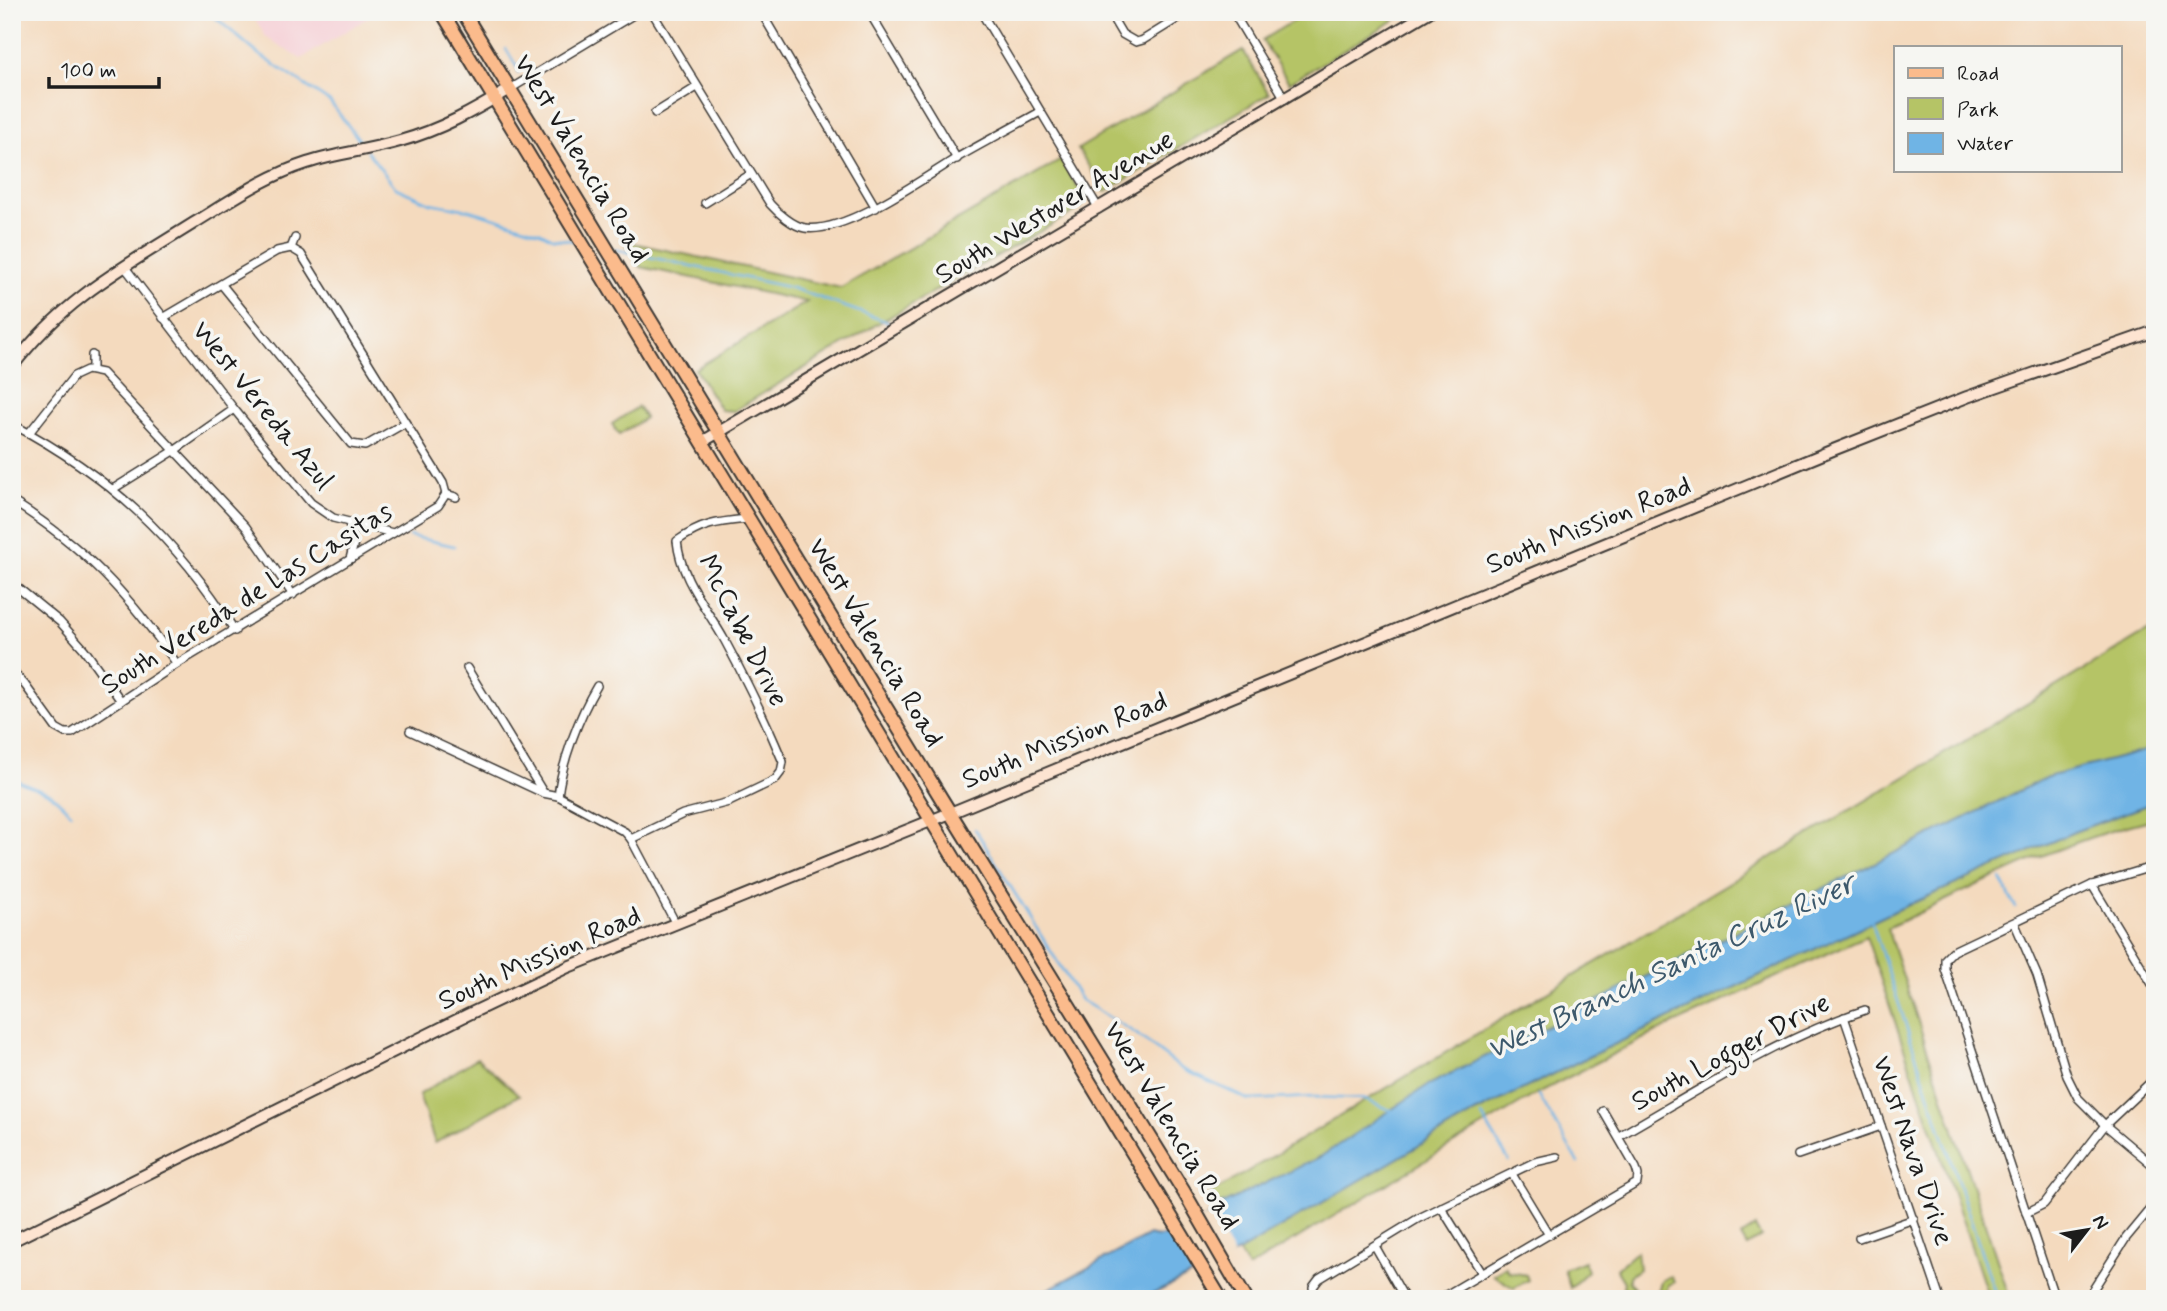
<svg xmlns="http://www.w3.org/2000/svg" width="2167" height="1311" viewBox="0 0 2167 1311" font-family="Mynerve,sans-serif">
<rect width="100%" height="100%" fill="#f6f6f2"/>
<filter id="ink" filterUnits="userSpaceOnUse"><feTurbulence type="fractalNoise" baseFrequency=".0143" numOctaves="2"/><feDisplacementMap in="SourceGraphic" scale="14" xChannelSelector="R" yChannelSelector="G"/><feConvolveMatrix kernelMatrix="1 2 1 2 8 2 1 2 1" color-interpolation-filters="sRGB"/></filter>
<filter id="wash" filterUnits="userSpaceOnUse"><feTurbulence type="fractalNoise" baseFrequency=".00686" numOctaves="4" result="noise"/><feDisplacementMap in="SourceGraphic" scale="28" xChannelSelector="R" yChannelSelector="G"/><feGaussianBlur stdDeviation="1.57" result="paint"/><feColorMatrix in="noise" values="0 0 0 0 0 0 0 0 0 0 0 0 0 0 0 0 0 1.4 0 .05"/><feComposite in="paint" operator="in"/></filter>
<g filter="url(#wash)">
<rect width="100%" height="100%" fill="#f4dabe"/>
<path fill="#f6cfd6" d="M251 12H377L301 59 266 37Z"/>
<g fill="#b5c466" stroke="#687041" stroke-width="2">
<path d="M1308 12H1408L1289 83 1262 40Z"/>
<path d="M1243 50 1269 94 1105 192 1078 149Z"/>
<path d="M1061 160 1084 198 1081 208 879 323 734 411 721 410 695 369 807 302 641 267 624 241 841 288Z"/>
<path d="M638 407 645 418 619 435 612 424Z"/>
<path d="M2155 627V819C2061 840 1974 888 1887 928L2010 1299H1989L1866 936 1654 1033 1536 1094 1248 1268 1205 1197Z"/>
<path d="M477 1058 519 1095 435 1143 419 1095Z"/>
<path d="M1755 1227 1761 1237 1747 1246 1741 1236Z"/>
<path d="M1637 1251 1639 1269 1629 1276V1282L1634 1287 1632 1292 1623 1287 1624 1282 1616 1269Z"/>
<path d="M1584 1261 1588 1271 1570 1288 1564 1269Z"/>
<path d="M1506 1267 1509 1272 1526 1275 1528 1280 1514 1288 1493 1275Z"/>
<path d="M1670 1276 1674 1282 1668 1285 1665 1299H1656L1661 1281Z"/>
</g>
<path fill="#6fb4e5" stroke="#466880" stroke-width="2" d="M2155 748V802L2074 832 1895 911 1582 1060 1475 1113 1240 1251 1151 1295 1143 1299H1030L1149 1235C1169 1243 1207 1220 1220 1205L1320 1157 1428 1085 2047 777Z"/>
<path fill="#f4dabe" d="M1210 1215 1234 1255 1196 1277 1171 1235Z"/>
<g fill="none" stroke-linecap="round" stroke-linejoin="round">
<g stroke="#6fb4e5" stroke-width="2.5">
<path d="M209 12 257 53 330 102 364 146"/>
<path d="M506 49 518 69V73"/>
<path d="M367 151 396 188 430 203 470 210 541 232 552 238 575 241"/>
<path d="M613 249 792 288 888 322"/>
<path d="M409 536 454 546"/>
<path d="M18 781 51 794 71 813"/>
<path d="M975 829 1081 1000 1135 1033 1182 1069 1249 1100 1314 1097 1363 1099 1392 1111"/>
<path d="M2001 879 2016 908"/>
<path d="M1871 920 1997 1299"/>
<path d="M1539 1095 1578 1163"/>
<path d="M1482 1116 1509 1161"/>
</g>
</g>
</g>
<g filter="url(#ink)">
<g fill="none" stroke-linecap="round" stroke-linejoin="round">
<g stroke="#3c3834" stroke-width="10">
<g id="street">
<path d="M652 12 770 204C778 213 793 226 805 228 845 234 921 180 955 159 983 143 1011 128 1040 112"/>
<path d="M761 12 876 208"/>
<path d="M869 12 957 159"/>
<path d="M981 12 1099 209"/>
<path d="M1109 12 1122 34 1136 42 1143 40 1188 12"/>
<path d="M1233 12 1285 99"/>
<path d="M510 89 638 12"/>
<path d="M655 113 697 87"/>
<path d="M705 203 751 174"/>
<path d="M291 248 301 254 443 483 446 494"/>
<path d="M291 248 295 238"/>
<path d="M124 266 234 409 311 503 333 518 393 533"/>
<path d="M222 285 351 444 365 446 405 423"/>
<path d="M163 318 277 251 291 248"/>
<path d="M92 370V355"/>
<path d="M12 424C109 475 177 539 235 631"/>
<path d="M29 433 74 376 87 370 102 373 246 527 293 595"/>
<path d="M113 489 174 451 234 409"/>
<path d="M446 494 456 497"/>
<path d="M12 501C86 548 127 593 177 664"/>
<path d="M349 523 354 543 350 559"/>
<path d="M12 583 60 622 84 649 121 701"/>
<path d="M467 668 543 792"/>
<path d="M12 671 25 685 56 728 65 733H72L177 664 438 506 446 494"/>
<path d="M410 731 543 793 558 796 625 832 631 839 676 924"/>
<path d="M558 796C562 761 579 716 597 686"/>
<path d="M631 839 683 814 729 802 775 780 781 772 783 762C766 721 746 680 725 641 707 608 681 580 677 541 703 523 718 522 748 519"/>
<path d="M2092 885 2155 989"/>
<path d="M2015 924 2037 975 2067 1076 2078 1098 2105 1125 2155 1167"/>
<path d="M1844 1017 1940 1299"/>
<path d="M1619 1136C1698 1091 1777 1039 1865 1010"/>
<path d="M1798 1155 1881 1126"/>
<path d="M1512 1174 1549 1235"/>
<path d="M1441 1207 1482 1273"/>
<path d="M2026 1213 2044 1204 2105 1125 2155 1078"/>
<path d="M1859 1238 1914 1219"/>
<path d="M1375 1246 1405 1299"/>
<path d="M1314 1299 1313 1287 1319 1279 1419 1218 1535 1162 1557 1157"/>
<path d="M1439 1299 1637 1183 1638 1175 1636 1168 1603 1111"/>
<path d="M2055 1299 1945 969V959L1953 951 2092 885 2155 866"/>
<path d="M2087 1299 2126 1238 2155 1203"/>
</g>
</g>
<g stroke="#3c3834" stroke-width="14">
<g id="secondary">
<path d="M12 367C63 299 124 267 194 223 230 201 266 176 307 163 337 153 369 150 400 141 440 130 474 111 510 89"/>
<path d="M702 442 1429 12"/>
<path d="M12 1241 467 1015 568 967 960 809 1833 450 1967 397 2155 331"/>
<path d="M2153 1299 2155 1296"/>
</g>
</g>
<g stroke="#3c3834" stroke-width="16">
<g id="primary">
<path d="M442 12 1221 1299"/>
<path d="M463 12 941 798 1184 1192 1246 1299"/>
</g>
</g>
<use href="#street" stroke="#fff" stroke-width="7"/>
<use href="#secondary" stroke="#fde4d1" stroke-width="10"/>
<use href="#primary" stroke="#fbbb8c" stroke-width="12"/>
</g>
</g>
<g text-anchor="middle" dominant-baseline="central" stroke-width="7" stroke-linejoin="round" paint-order="stroke">
<g font-size="28" fill="#1c1c1c" stroke="#f6f6f2">
<text transform="translate(581 159) rotate(59)">West Valencia Road</text>
<text transform="translate(1055 208) rotate(-31)">South Westover Avenue</text>
<text transform="translate(262 406) rotate(51)">West Vereda Azul</text>
<text transform="translate(1589 526) rotate(-22)">South Mission Road</text>
<text transform="translate(247 599) rotate(-32)">South Vereda de Las Casitas</text>
<text transform="translate(742 631) rotate(63)">McCabe Drive</text>
<text transform="translate(875 643) rotate(59)">West Valencia Road</text>
<text transform="translate(1065 741) rotate(-22)">South Mission Road</text>
<text transform="translate(540 959) rotate(-24)">South Mission Road</text>
<text transform="translate(1731 1053) rotate(-28)">South Logger Drive</text>
<text transform="translate(1171 1126) rotate(59)">West Valencia Road</text>
<text transform="translate(1912 1151) rotate(71)">West Nava Drive</text>
</g>
<g font-size="30" font-style="italic" fill="#3d596c" stroke="#f6f6f2">
<text transform="translate(1671 967) rotate(-25)">West Branch Santa Cruz River</text>
</g>
</g>
<rect width="2167" height="1311" fill="none" stroke="#f6f6f2" stroke-width="42"/>
<rect x="1894" y="46" width="228" height="126" fill="#f6f6f2" stroke="#9f9f9c" stroke-width="2"/>
<rect x="1908" y="68" width="35" height="10" fill="#fbbb8c" stroke="#9f9f9c" stroke-width="2"/>
<text x="1957" y="80" font-size="21" fill="#1c1c1c">Road</text>
<rect x="1908" y="98" width="35" height="21" fill="#b5c466" stroke="#9f9f9c" stroke-width="2"/>
<text x="1957" y="116" font-size="21" fill="#1c1c1c">Park</text>
<rect x="1908" y="133" width="35" height="21" fill="#6fb4e5" stroke="#9f9f9c" stroke-width="2"/>
<text x="1957" y="150" font-size="21" fill="#1c1c1c">Water</text>
<g transform="translate(2087 1230) rotate(59)" stroke="#f6f6f2" stroke-width="5" paint-order="stroke">
<path d="M0-5L12 26L0 18L-12 26Z" fill="#1c1c1c"/>
<text y="-10" font-size="19" font-weight="bold" text-anchor="middle" fill="#1c1c1c">N</text>
</g>
<path d="M49 77v10h110v-10" fill="none" stroke="#1c1c1c" stroke-width="3.5"/>
<text x="60" y="77" font-size="21" fill="#1c1c1c" stroke="#f6f6f2" stroke-width="5" paint-order="stroke">100 m</text>
</svg>
